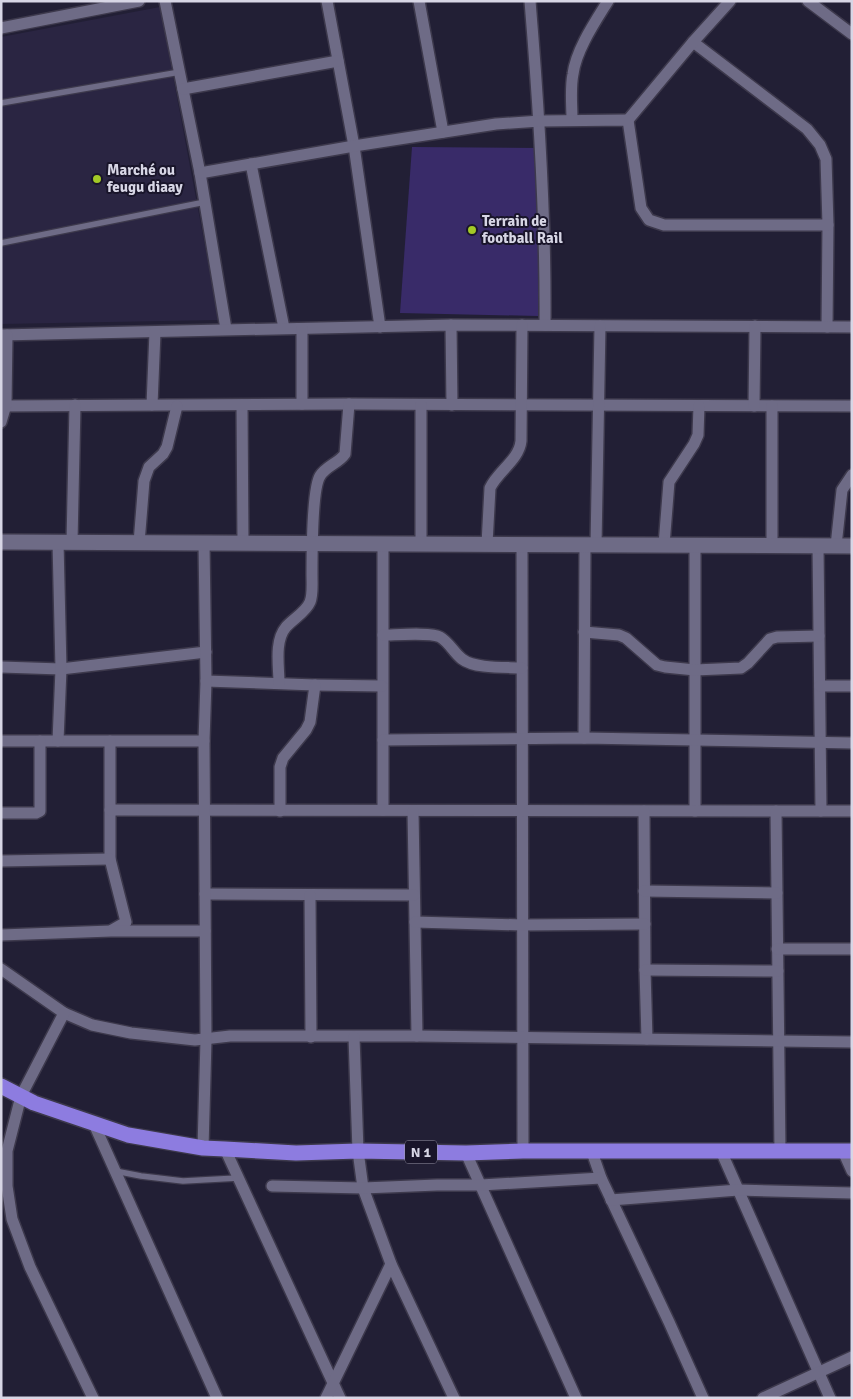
<svg xmlns="http://www.w3.org/2000/svg" width="853" height="1399" viewBox="0 0 853 1399" font-family="Signika,sans-serif">
<rect width="100%" height="100%" fill="#221f35"/>
<path fill="#2a2542" d="M160 7 219 320 1 324V37Z"/>
<path fill="#392b69" d="M412 147 538 148V316L400 313Z"/>
<g fill="none" stroke-linecap="round" stroke-linejoin="round">
<g stroke="#3d394c" stroke-width="8">
<g id="lane">
<path d="M1 103 180 72"/>
<path d="M1 243 205 202"/>
<path d="M115 1171 141 1176 183 1181 238 1178"/>
</g>
</g>
<g stroke="#3d394c" stroke-width="14">
<g id="street">
<path d="M165 1 200 173 226 329"/>
<path d="M327 1 354 146 380 327"/>
<path d="M419 1 443 132"/>
<path d="M530 1C539 109 546 217 545 325"/>
<path d="M808 1 852 34"/>
<path d="M1 28 139 1"/>
<path d="M693 42 807 129 820 145 826 159 828 225 827 327"/>
<path d="M183 89 338 61"/>
<path d="M572 120C572 105 570 89 573 74 576 50 595 22 608 1"/>
<path d="M628 120 693 42 730 1"/>
<path d="M251 164 284 328"/>
<path d="M200 173 354 146 496 124 540 121 628 120 641 208 649 220 664 225H828"/>
<path d="M451 325 452 405"/>
<path d="M1 335 451 325 852 327"/>
<path d="M302 404V329"/>
<path d="M152 405 155 332"/>
<path d="M242 405 243 543"/>
<path d="M1 406 349 404 852 406"/>
<path d="M754 406 755 326"/>
<path d="M1 422 6 405 7 335"/>
<path d="M72 542 75 405"/>
<path d="M139 543 144 481 149 467 163 454 167 447 177 406"/>
<path d="M383 544V810"/>
<path d="M421 544V405"/>
<path d="M487 544 490 488C498 471 519 460 521 441L522 325"/>
<path d="M522 544 523 1151"/>
<path d="M596 545 600 326"/>
<path d="M664 545 669 482 694 444 698 435 699 406"/>
<path d="M695 545V811"/>
<path d="M772 545V406"/>
<path d="M818 546 821 811"/>
<path d="M836 546 842 490 852 475"/>
<path d="M584 632 619 635 626 638 657 665 665 667 695 670 741 668 748 663 770 639 777 637 819 636"/>
<path d="M383 635C395 635 431 632 440 637 449 642 454 653 462 659 475 669 506 667 522 668"/>
<path d="M1 667 61 669 206 652"/>
<path d="M206 681 315 685 382 686"/>
<path d="M279 683C279 667 274 641 286 627 293 619 306 612 310 602 313 595 312 584 312 575 312 557 312 489 320 476 326 466 339 463 345 454L349 404"/>
<path d="M820 686H852"/>
<path d="M584 738 585 545"/>
<path d="M383 740 584 738 852 743"/>
<path d="M1 741H204"/>
<path d="M58 741 61 669 58 542"/>
<path d="M110 741V859L126 922 112 930"/>
<path d="M110 810 852 811"/>
<path d="M280 811V767L283 758 306 730 310 722 315 685"/>
<path d="M413 811 417 1036"/>
<path d="M644 811 645 970 647 1039"/>
<path d="M776 811 780 1151"/>
<path d="M1 813H36L40 811V741"/>
<path d="M1 861 110 859"/>
<path d="M644 891 777 893"/>
<path d="M205 894 414 895"/>
<path d="M310 895 311 1037"/>
<path d="M415 922 522 925 645 924"/>
<path d="M1 935 111 931H205"/>
<path d="M777 949H852"/>
<path d="M1 969 64 1013 92 1025 131 1033 195 1040 230 1036H417L852 1042"/>
<path d="M645 970 778 971"/>
<path d="M64 1013 21 1096 7 1151V1186L12 1219 30 1267 93 1398"/>
<path d="M354 1037 358 1151 363 1188 391 1264 454 1398"/>
<path d="M94 1124 217 1398"/>
<path d="M203 1148 206 1040 204 741 206 681 204 543"/>
<path d="M225 1149 340 1398"/>
<path d="M721 1151 830 1398"/>
<path d="M843 1151 852 1171"/>
<path d="M592 1152 601 1178 669 1322 703 1398"/>
<path d="M466 1153 576 1398"/>
<path d="M272 1186 363 1188 437 1185H481L601 1178"/>
<path d="M611 1200 738 1190 852 1193"/>
<path d="M326 1398 391 1264"/>
<path d="M763 1398 852 1357"/>
</g>
</g>
<g stroke="#3d394c" stroke-width="18">
<path id="secondary" d="M1 542 852 546"/>
</g>
<g stroke="#3d394c" stroke-width="18">
<path id="highway" d="M1 1086 34 1103 128 1135 203 1148 225 1149 296 1153 358 1151 466 1153 523 1151H852"/>
</g>
<use href="#lane" stroke="#6e6b86" stroke-width="5.5"/>
<use href="#street" stroke="#6e6b86" stroke-width="11"/>
<use href="#secondary" stroke="#6e6b86" stroke-width="15"/>
<use href="#highway" stroke="#8d7ce0" stroke-width="15"/>
</g>
<g fill="#a3c926" stroke="#19152a" stroke-width="2">
<circle cx="97" cy="179" r="5"/>
<circle cx="472" cy="230" r="5"/>
</g>
<g text-anchor="middle" dominant-baseline="central" stroke-width="4" stroke-linejoin="round" paint-order="stroke">
<rect fill="#19152a" stroke="#9e9cad" stroke-width="1" x="405" y="1140.5" width="32" height="23" rx="4"/>
<g font-size="14" font-weight="bold" fill="#d7d6e5">
<text x="421" y="1152">N 1</text>
</g>
<g font-size="15" font-weight="bold" fill="#d7d6e5" stroke="#19152a" text-anchor="start">
<text x="107" y="170">Marché ou<tspan x="107" dy="17">feugu diaay</tspan></text>
<text x="482" y="221">Terrain de<tspan x="482" dy="17">football Rail</tspan></text>
</g>
</g>
<rect width="853" height="1399" fill="none" stroke="#d7d6e5" stroke-width="5"/>
</svg>
